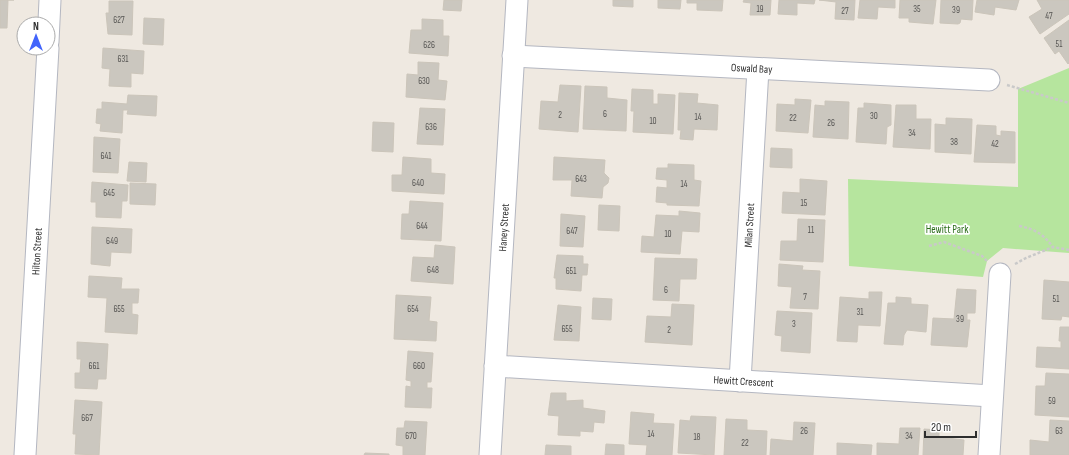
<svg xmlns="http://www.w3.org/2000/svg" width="1069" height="455" viewBox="0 0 1069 455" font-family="'Sofia Sans Condensed',sans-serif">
<rect width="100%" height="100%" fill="#efe9e1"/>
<path fill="#b6e59e" d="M1069 68V253L1003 248 987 261 983 277 849 266 848 179 1018 187V89Z"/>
<g fill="#cbc7bf" stroke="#cbc5ba">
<path d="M0 0H14H8L7 28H0Z"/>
<path d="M444 0H462L461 11 443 10Z"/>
<path d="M613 0H633V7L613 6Z"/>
<path d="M658 0H681L680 9 658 8Z"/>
<path d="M687 0H723L722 11 697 10V3H687Z"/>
<path d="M744 0H771L770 15H750L751 3 743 2Z"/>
<path d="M779 0H815L814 4 797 3V15L778 14Z"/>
<path d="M819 0H855L854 20 835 19 836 2Z"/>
<path d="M860 0H895V8L878 7 877 19 858 18Z"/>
<path d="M900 0H936L933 24 909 22V18H899Z"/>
<path d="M941 0H973L972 20 961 19 960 23 958 24 940 23Z"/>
<path d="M977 0H1019L1016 10 995 7 994 15 975 12Z"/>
<path d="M1037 0H1069V14L1040 34 1029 17 1042 9Z"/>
<path d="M109 1H133L132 35 108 34 106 13H109Z"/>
<path d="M144 18 164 19 163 45 143 44Z"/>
<path d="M422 19 443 20V36H449L448 56 409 53 411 30H422Z"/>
<path d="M1069 20V63L1068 64 1059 51 1055 54 1044 38Z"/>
<path d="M103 48 144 51 143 74 131 73V87L109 86 110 69 102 68Z"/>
<path d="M418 62 439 63 438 80 447 81 445 100 406 97 407 74 418 75Z"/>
<path d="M560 85 581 86 578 132 539 129 541 101 558 102Z"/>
<path d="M585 86 607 87V98L627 100 626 131 583 129Z"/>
<path d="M632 89 653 90V104H658V94L675 95 673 134 633 132 634 111H631Z"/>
<path d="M679 93 698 94 697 103 718 105 717 130 694 129 693 140 680 139 681 130H678Z"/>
<path d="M128 95 157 96 156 116 127 114 128 110H123L122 133 100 131 101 124 96 123 97 109H102V102L127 104Z"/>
<path d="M795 99 811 100 808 133 776 131 777 104 795 105Z"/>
<path d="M825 101 849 102 848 139 813 137 815 105 825 106Z"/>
<path d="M864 103 891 105V125L887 127 886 144 856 142 858 108H864Z"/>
<path d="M896 105H916V119H931L930 149 893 147Z"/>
<path d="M420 108 445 109 443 145 417 144Z"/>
<path d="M946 118 972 119 971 154 935 152V124L946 125Z"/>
<path d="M373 122 394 123 393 152 372 151Z"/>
<path d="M977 125 996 126V135L1001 136V131L1015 132V163L974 162Z"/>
<path d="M94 137 120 139 118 173 93 172Z"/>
<path d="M771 148 792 149V168L770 167Z"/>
<path d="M403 157 431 159V173L445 174 444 194 392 191V175H402Z"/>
<path d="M554 157 605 160 604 173 609 178 608 183 603 187 602 198 571 196 572 180H553Z"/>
<path d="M129 162 147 163 146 182 127 181Z"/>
<path d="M668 164 694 165V180L701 181 699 206 667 205V203L656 202 657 187 667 188V180L656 179 657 168H668Z"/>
<path d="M800 179 827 181 825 215 782 213 783 192 800 193Z"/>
<path d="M92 182 128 185 127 201H122L121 218 96 217V202H91Z"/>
<path d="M130 183 156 184 155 205 130 204Z"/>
<path d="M410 201 443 203 441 241 401 239 402 214H409Z"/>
<path d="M599 205 620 206 619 231 598 230Z"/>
<path d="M679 211 700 213 699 232 682 231 680 254 641 252 642 236 654 237 656 215 679 216Z"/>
<path d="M561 214 585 216 583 247 560 246Z"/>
<path d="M798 219 825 220 823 262 780 260 781 241H797Z"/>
<path d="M92 227 132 229 131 253 111 252 110 266 91 264Z"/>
<path d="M435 245 455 247 453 284 411 281 413 257 434 258Z"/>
<path d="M557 255 583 256V264H588L587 275H582L581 291 556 289V278H554Z"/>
<path d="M655 258 697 259 696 279H680L679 301 653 300Z"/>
<path d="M779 264 803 266 802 270 820 271 818 309 790 308 792 287 778 286Z"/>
<path d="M89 276 122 278 121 289H139L138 303H132V314L138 315 137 334 105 332 107 298 88 297Z"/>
<path d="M1044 280 1069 282V317L1062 316 1061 320 1042 319Z"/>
<path d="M957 289 976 290 975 313H967V320H970L967 347 931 345 933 318 954 319Z"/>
<path d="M869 292H882L880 326 858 325 857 342 837 341 840 297 869 299Z"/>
<path d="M396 295 431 297 429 321 437 322 436 341 394 339Z"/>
<path d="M896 297 911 298V304L928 305 926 332 907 330 904 335 903 345 884 344 888 303H896Z"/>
<path d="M593 298 612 299 611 320 592 319Z"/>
<path d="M672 304 694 305 692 345 645 342 647 316 671 317Z"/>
<path d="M558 305 581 307 579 341 554 340Z"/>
<path d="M777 311 812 313 810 353 781 351 782 336 775 335Z"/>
<path d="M1060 327H1069V369L1036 367 1037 347 1061 348V341H1059Z"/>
<path d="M77 342 108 344 106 379H98L97 389 75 388V373H80L81 359H77Z"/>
<path d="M408 351 433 353 431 382H427V388H432L431 408 405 407 406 386 411 387V381L406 380Z"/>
<path d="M1046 373 1069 374V417L1035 415 1036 386H1045Z"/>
<path d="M551 393H566V401L583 400V408L605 411 604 423 594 422 593 432 580 431V436L558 435 559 416 548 415Z"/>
<path d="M75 400 102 402 99 455 75 454 76 434H73Z"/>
<path d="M631 412 654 414 653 423 674 424 672 455H646L647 445 629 444Z"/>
<path d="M691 416 716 417 714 455 678 453 680 420 690 421Z"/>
<path d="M726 419 747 420V430L767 431 766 455H724Z"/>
<path d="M1050 420 1069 421V455H1030V440L1049 442Z"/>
<path d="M405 421 427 422 425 455H403V446L396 445 397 428H404Z"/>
<path d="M794 422 815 423 813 455H770L771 439 793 441Z"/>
<path d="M900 428H920L918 455H877V443L899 444Z"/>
<path d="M924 429 939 430V437L964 440 963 455H923Z"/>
<path d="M837 443 872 445 871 455H837Z"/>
<path d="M606 444 624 445V455H605Z"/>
<path d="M546 445 571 446V455H545Z"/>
<path d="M365 453 389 454V455H364Z"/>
</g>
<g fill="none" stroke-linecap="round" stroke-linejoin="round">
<g stroke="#b4b7c1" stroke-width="23">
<g id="minor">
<path d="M48 42 50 0"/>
<path id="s1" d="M513 56 989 80"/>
<path id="s2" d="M495 366 992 396"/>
<path id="s3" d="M740 381 758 69"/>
<path id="s4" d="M25 455 48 48"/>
<path id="s5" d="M490 455 517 0"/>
<path d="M989 455 1000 274"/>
</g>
</g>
<g stroke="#c9c9c9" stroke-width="2.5" stroke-dasharray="3 2" stroke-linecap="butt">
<path d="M1007 85 1069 103"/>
<path d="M1019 226C1035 229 1043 234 1053 247"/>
<path d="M929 246 944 242 982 256 988 262"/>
<path d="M1015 264 1026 258 1053 247 1069 250"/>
</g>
<use href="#minor" stroke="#fff" stroke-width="21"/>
</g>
<g text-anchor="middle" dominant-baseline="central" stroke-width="3.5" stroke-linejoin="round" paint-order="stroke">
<g font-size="9" fill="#555452">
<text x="760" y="9">19</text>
<text x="917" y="9">35</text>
<text x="956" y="10">39</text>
<text x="845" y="11">27</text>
<text x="1049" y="16">47</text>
<text x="119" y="20">627</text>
<text x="1059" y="44">51</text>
<text x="429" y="45">626</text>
<text x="123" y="59">631</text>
<text x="424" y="81">630</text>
<text x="605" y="114">6</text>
<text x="560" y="115">2</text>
<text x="874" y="116">30</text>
<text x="698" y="117">14</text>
<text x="793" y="118">22</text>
<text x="653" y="121">10</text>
<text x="831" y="123">26</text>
<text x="431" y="127">636</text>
<text x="912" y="133">34</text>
<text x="954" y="142">38</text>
<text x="995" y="144">42</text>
<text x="106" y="156">641</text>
<text x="581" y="179">643</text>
<text x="418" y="183">640</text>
<text x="684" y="184">14</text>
<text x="109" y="193">645</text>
<text x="804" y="203">15</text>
<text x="422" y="226">644</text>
<text x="811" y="230">11</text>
<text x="572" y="231">647</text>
<text x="668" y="234">10</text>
<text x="112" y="241">649</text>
<text x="433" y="270">648</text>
<text x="571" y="271">651</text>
<text x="666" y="290">6</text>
<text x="805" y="297">7</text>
<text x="1056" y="299">51</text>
<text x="119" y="309">655</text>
<text x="413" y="309">654</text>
<text x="860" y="312">31</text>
<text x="960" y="319">39</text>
<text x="794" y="324">3</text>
<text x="567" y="329">655</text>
<text x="669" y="330">2</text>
<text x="94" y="366">661</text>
<text x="419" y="366">660</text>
<text x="1052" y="401">59</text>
<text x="87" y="418">667</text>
<text x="804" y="431">26</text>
<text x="1059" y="431">63</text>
<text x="651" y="434">14</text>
<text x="411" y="436">670</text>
<text x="909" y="436">34</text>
<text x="697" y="437">18</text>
<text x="745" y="443">22</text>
</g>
<g font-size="11" fill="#2e2e2e" stroke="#fff">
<text stroke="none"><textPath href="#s1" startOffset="239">Oswald Bay</textPath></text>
<text stroke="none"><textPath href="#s3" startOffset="156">Milan Street</textPath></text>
<text stroke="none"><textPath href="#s5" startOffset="228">Haney Street</textPath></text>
<text stroke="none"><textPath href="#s4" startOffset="204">Hilton Street</textPath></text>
<text stroke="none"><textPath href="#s2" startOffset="249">Hewitt Crescent</textPath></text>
</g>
<g font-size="11" fill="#2c6e1b" stroke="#fff">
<text x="947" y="229">Hewitt Park</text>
</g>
</g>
<g transform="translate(36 36)"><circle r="19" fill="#ffffff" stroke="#ababab"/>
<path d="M0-3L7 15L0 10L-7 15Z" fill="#4264fb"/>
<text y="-6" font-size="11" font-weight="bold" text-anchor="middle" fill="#2e2e2e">N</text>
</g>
<path d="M925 431v6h51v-6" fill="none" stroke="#2e2e2e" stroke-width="2"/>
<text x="931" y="431" font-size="12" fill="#2e2e2e" stroke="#ffffff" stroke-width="3" paint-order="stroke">20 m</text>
</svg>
